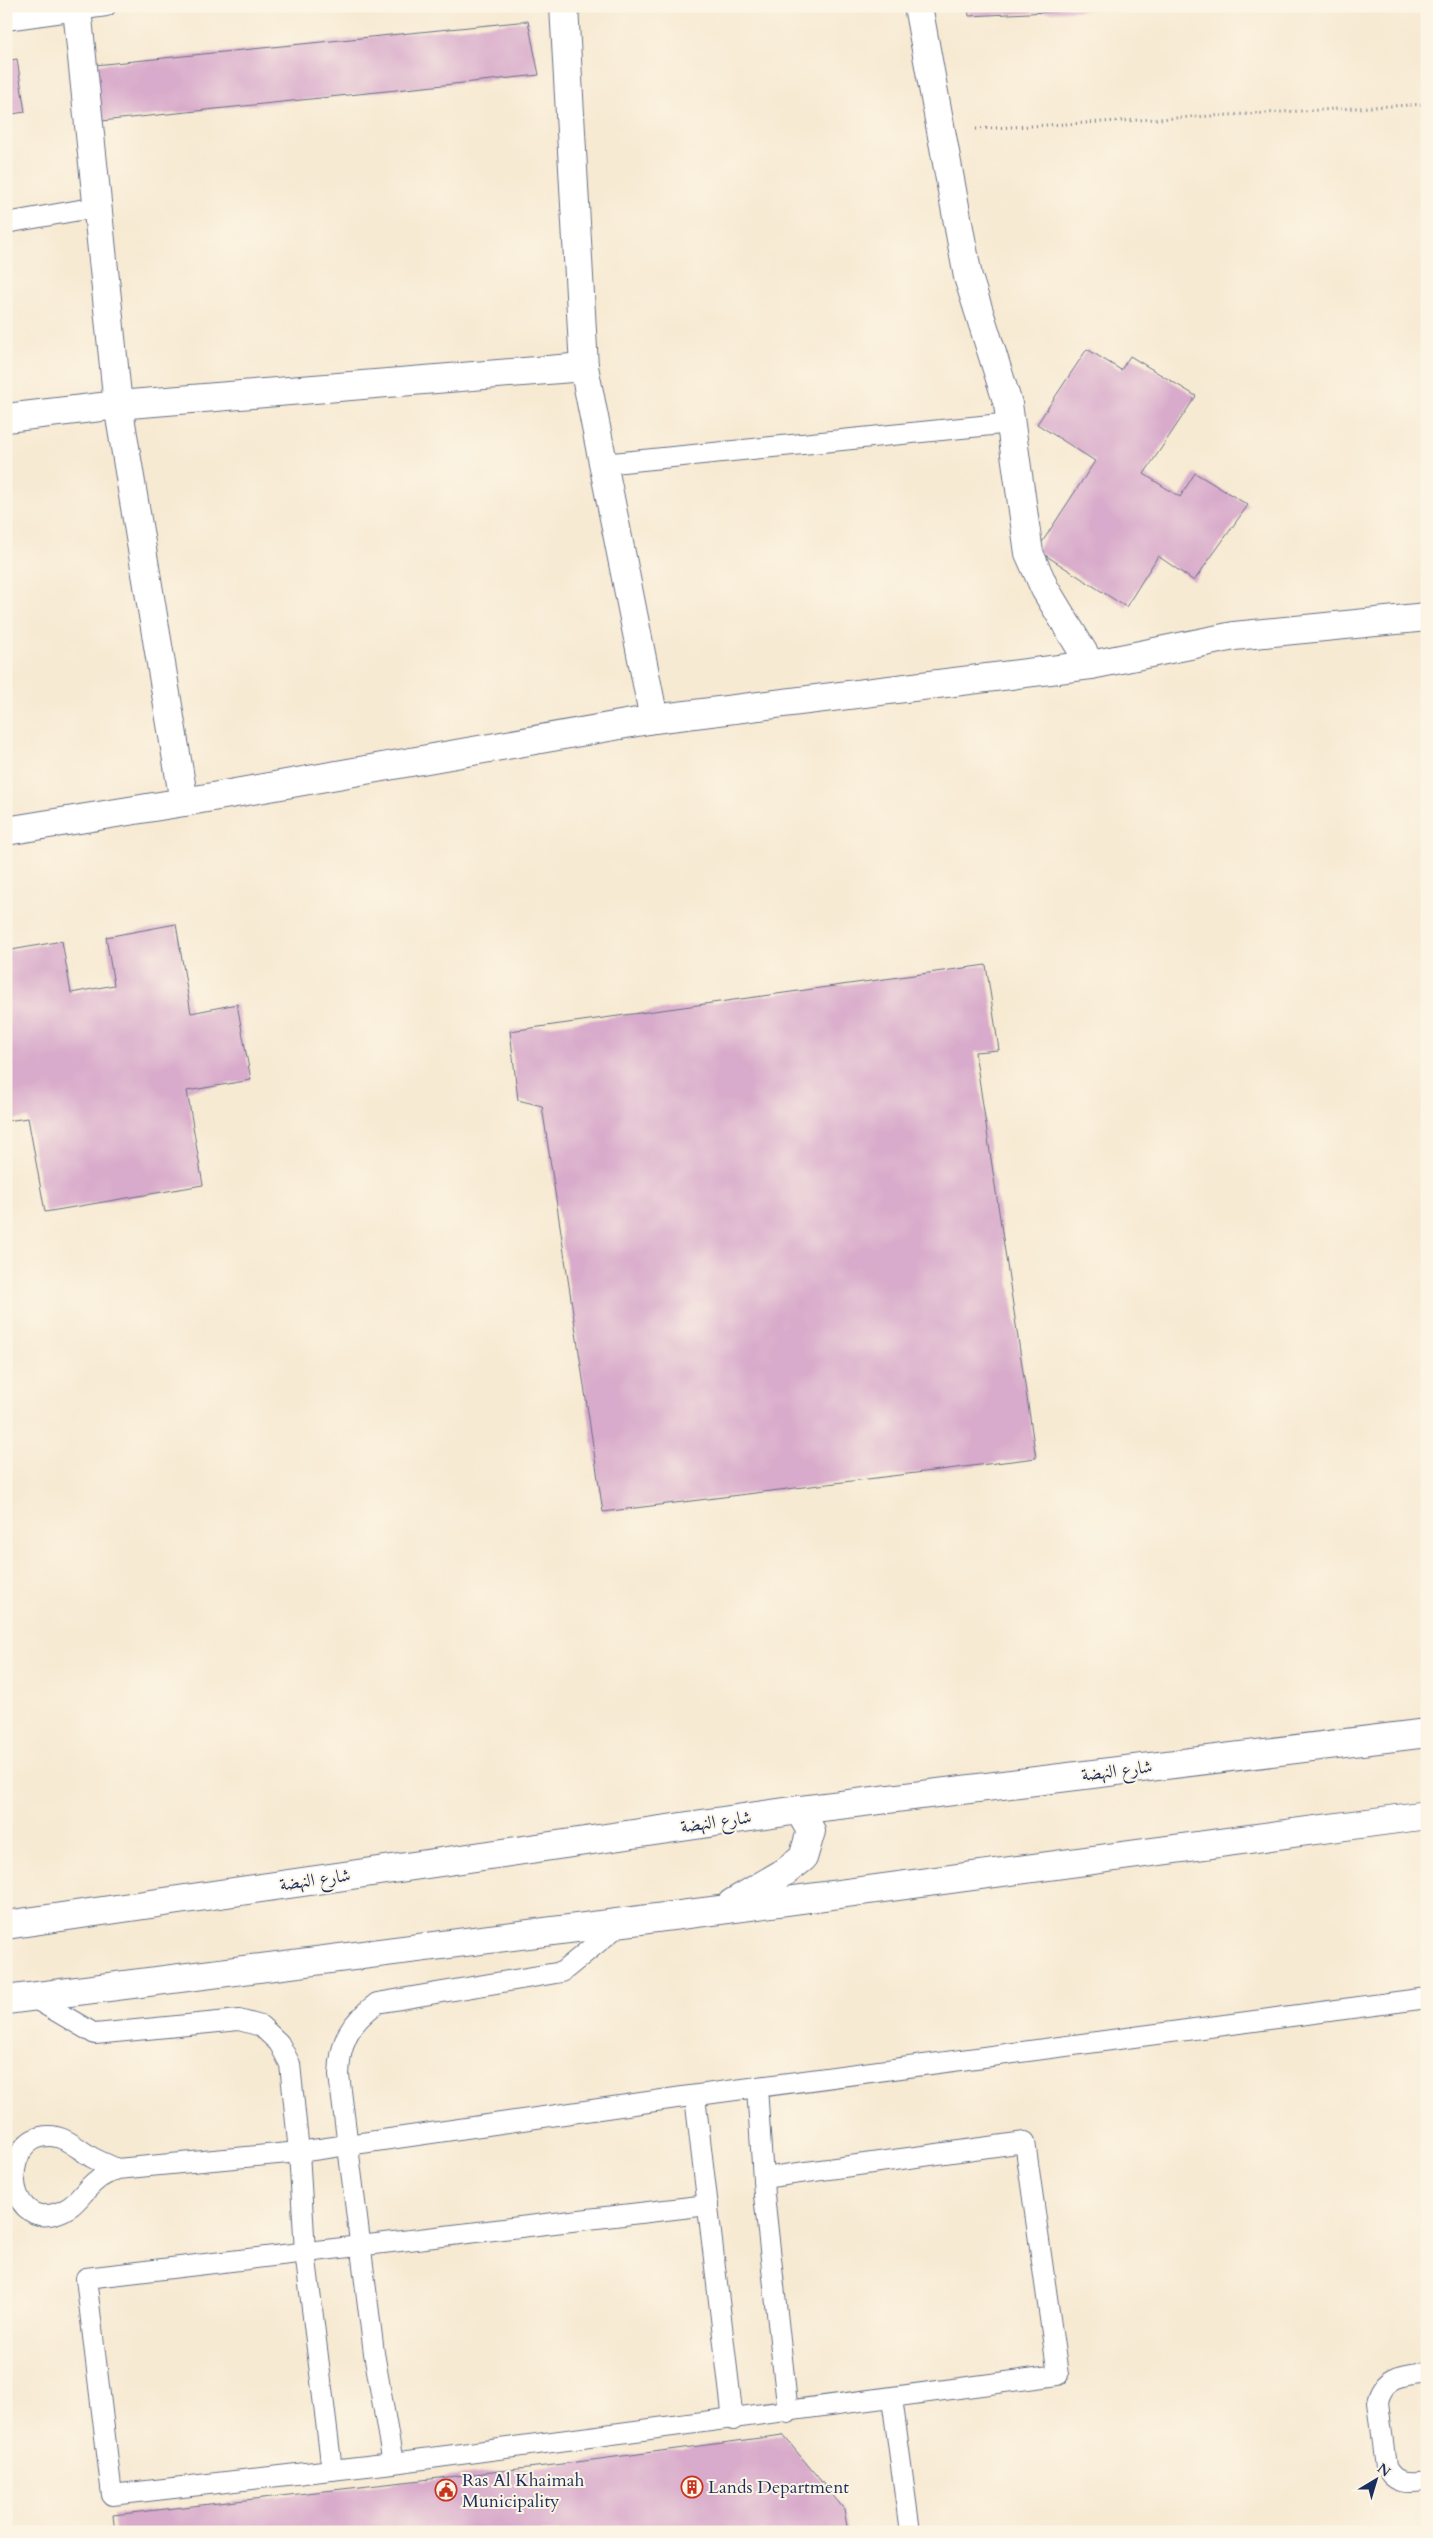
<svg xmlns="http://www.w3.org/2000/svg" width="1433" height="2538" viewBox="0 0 1433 2538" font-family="Cardo,Amiri,serif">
<rect width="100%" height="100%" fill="#fcf5e5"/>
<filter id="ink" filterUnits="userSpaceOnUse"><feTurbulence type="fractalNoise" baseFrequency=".02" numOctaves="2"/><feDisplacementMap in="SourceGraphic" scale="10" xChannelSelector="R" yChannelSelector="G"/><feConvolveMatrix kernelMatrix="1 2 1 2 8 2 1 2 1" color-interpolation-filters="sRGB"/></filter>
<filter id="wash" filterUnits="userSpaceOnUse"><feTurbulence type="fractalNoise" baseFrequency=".0096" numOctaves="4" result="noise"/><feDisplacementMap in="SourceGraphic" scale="20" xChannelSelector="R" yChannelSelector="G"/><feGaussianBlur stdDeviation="1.12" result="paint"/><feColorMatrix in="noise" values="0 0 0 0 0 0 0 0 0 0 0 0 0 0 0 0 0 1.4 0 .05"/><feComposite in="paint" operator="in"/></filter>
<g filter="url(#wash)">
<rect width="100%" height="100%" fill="#f7ead3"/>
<g id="blocks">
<g fill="#d8aacb">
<path d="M968 6H1128V8L969 16Z"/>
<path d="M528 21 539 75 92 122 85 66Z"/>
<path d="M17 59 25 112 6 115V61Z"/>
<path d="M1087 349 1121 370 1130 356 1196 396 1144 474 1180 497 1195 473 1248 505 1194 581 1158 556 1126 607 1037 550 1095 461 1037 424Z"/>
<path d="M176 924 191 1013 237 1004 251 1080 187 1091 203 1185 45 1212 28 1118 6 1121V951L62 941 71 993 114 985 106 937Z"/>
<path d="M986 965 999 1050 975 1052 1036 1458 603 1512 542 1106 518 1100 510 1031Z"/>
<path d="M783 2435 844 2509 848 2532H115L113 2515 554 2465Z"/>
</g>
</g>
</g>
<g filter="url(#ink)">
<use href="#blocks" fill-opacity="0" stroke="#687087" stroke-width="1"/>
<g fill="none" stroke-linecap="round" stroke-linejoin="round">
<g stroke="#687087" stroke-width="22">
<g id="service">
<path d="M6 20 106 6"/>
<path d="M6 223 97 207"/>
<path d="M603 464 1011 423"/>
<path d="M32 1997 95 2034 239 2020 261 2026 279 2043 290 2064 299 2152 305 2252 332 2470"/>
<path d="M757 2087 764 2195 788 2413"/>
<path d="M695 2097 733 2420"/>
<path d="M117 2169C109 2165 101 2162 93 2158 79 2150 66 2136 49 2136 0 2136 5 2227 54 2214 77 2208 80 2193 97 2180 103 2175 111 2172 117 2169L299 2152 683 2097 1427 1998"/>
<path d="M708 2205 86 2278 112 2495 393 2463 1058 2375 1025 2142 763 2178"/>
<path d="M1427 2372C1404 2375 1383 2376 1378 2402L1386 2467C1395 2485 1409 2483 1427 2481"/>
<path d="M892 2398 910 2532"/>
<path d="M393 2463 374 2353 339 2075C340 2041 349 2024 377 2003L562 1972 623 1922"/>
</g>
</g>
<g stroke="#687087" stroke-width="30">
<g id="minor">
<path d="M564 6 584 367 654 719"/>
<path d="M918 6 968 277 1008 404 1029 553 1045 589 1091 665"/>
<path d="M77 9 118 405 184 802"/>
<path d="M6 418 118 405 584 367"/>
<path d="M6 831 184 802 654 719 1091 665 1234 636 1427 617"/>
</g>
</g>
<g stroke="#687087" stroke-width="30">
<g id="secondary">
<path d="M732 1903 785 1872 803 1858 811 1831 799 1810"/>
<path d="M6 1925 799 1810 1427 1733"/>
<path d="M6 2000 720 1910 1427 1815"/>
</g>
</g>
<path stroke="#687087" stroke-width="3" stroke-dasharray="1 4" stroke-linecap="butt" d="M976 129 1427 104"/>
<use href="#service" stroke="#fff" stroke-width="20"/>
<use href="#minor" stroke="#fff" stroke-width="28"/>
<use href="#secondary" stroke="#fff" stroke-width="28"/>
</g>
</g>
<defs>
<g id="building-ring" transform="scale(1.125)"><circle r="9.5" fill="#fcf5e5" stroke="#c8321e" stroke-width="1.5"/><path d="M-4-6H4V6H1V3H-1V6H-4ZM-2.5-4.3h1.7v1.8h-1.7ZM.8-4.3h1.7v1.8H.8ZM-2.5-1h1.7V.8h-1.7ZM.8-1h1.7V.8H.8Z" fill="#c8321e"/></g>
<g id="civic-ring" transform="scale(1.125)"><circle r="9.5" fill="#fcf5e5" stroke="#c8321e" stroke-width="1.5"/><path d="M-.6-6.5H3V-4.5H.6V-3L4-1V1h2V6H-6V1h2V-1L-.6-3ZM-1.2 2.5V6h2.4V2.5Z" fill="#c8321e"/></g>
</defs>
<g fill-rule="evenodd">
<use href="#building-ring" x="692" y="2487"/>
<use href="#civic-ring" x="446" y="2490"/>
</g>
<g text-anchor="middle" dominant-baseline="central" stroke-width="4" stroke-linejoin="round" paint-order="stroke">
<g font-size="18" fill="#1b2f5e" stroke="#fcf5e5">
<text transform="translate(1117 1771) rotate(-7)">شارع النهضة</text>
<text transform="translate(716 1822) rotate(-8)">شارع النهضة</text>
<text transform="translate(315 1880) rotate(-8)">شارع النهضة</text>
</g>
<g font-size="18" fill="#1b2f5e" stroke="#fcf5e5" text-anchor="start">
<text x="462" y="2480">Ras Al Khaimah<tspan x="462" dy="21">Municipality</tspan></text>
<text x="708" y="2487">Lands Department</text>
</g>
</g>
<rect width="1433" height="2538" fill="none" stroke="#fcf5e5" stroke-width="25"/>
<g transform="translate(1376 2480) rotate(38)" stroke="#fcf5e5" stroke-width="4" paint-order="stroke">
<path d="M0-4L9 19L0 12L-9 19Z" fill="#1b2f5e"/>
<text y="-8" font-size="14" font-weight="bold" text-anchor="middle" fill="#1b2f5e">N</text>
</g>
</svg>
